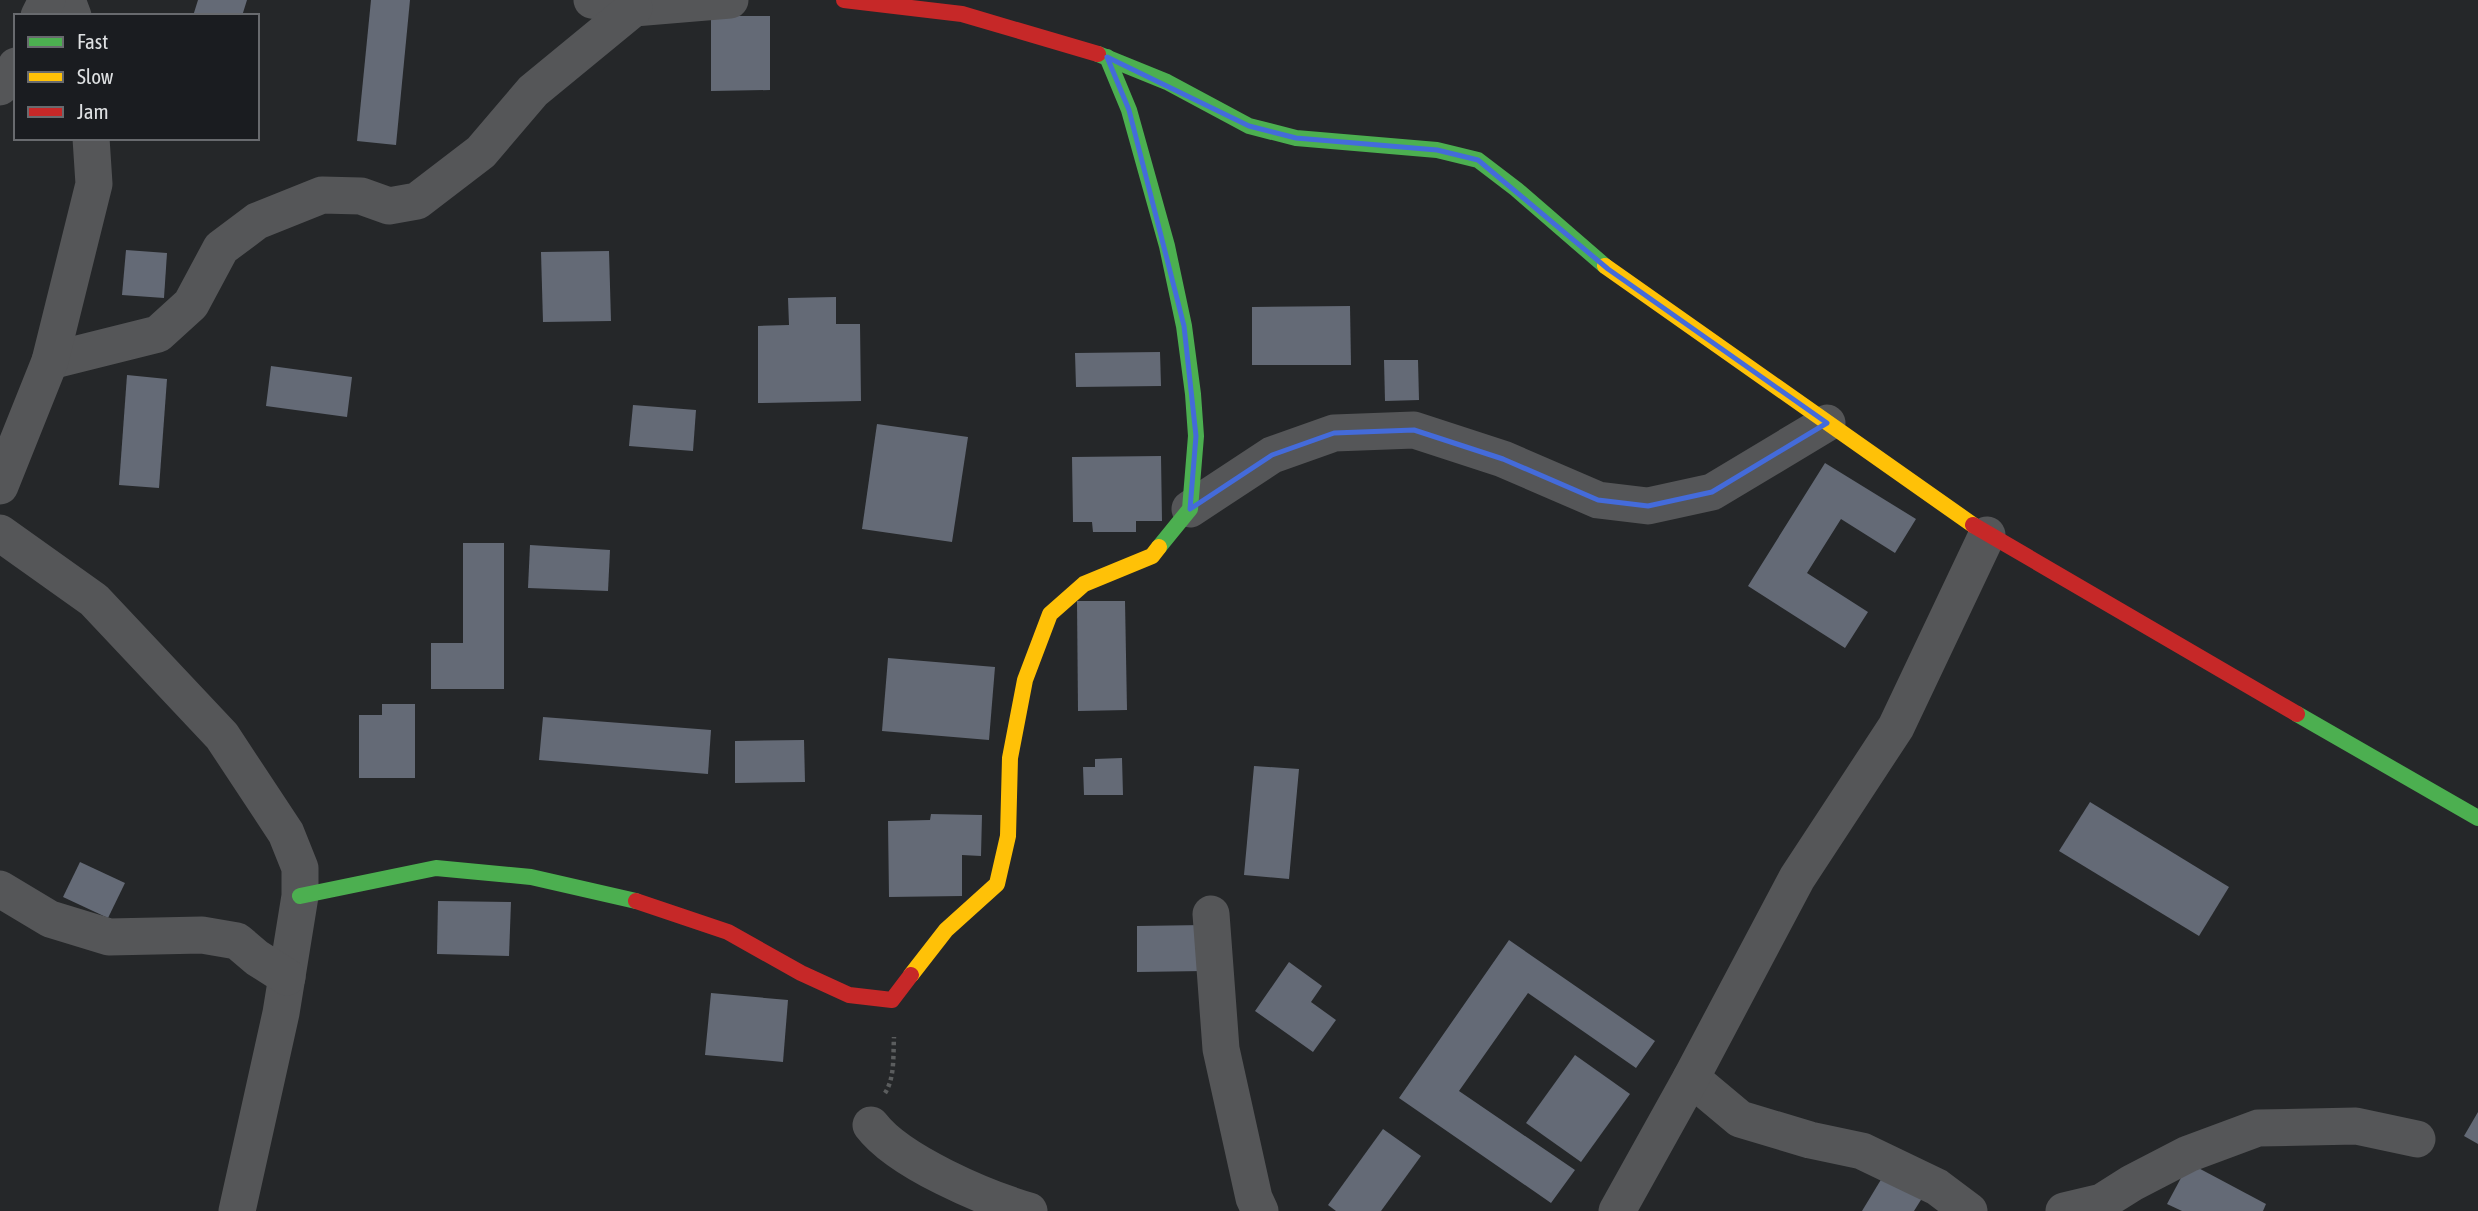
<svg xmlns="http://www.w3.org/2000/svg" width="2478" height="1211" viewBox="0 0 2478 1211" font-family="'Asap Condensed',sans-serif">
<rect width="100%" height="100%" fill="#252729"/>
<g fill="#646a76">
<path d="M198 0H247L242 16H193Z"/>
<path d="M371 0H410L396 145 357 141Z"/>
<path d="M711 16H770V90L711 91Z"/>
<path d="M126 250 167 253 164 298 122 295Z"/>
<path d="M609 251 611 321 543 322 541 252Z"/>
<path d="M836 297V324H860L861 401 758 403V326L789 325 788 298Z"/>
<path d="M1350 306 1351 365H1252V307Z"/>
<path d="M1160 352 1161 386 1076 387 1075 353Z"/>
<path d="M1384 360H1418L1419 400 1385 401Z"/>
<path d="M271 366 352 377 347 417 266 406Z"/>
<path d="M127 375 167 379 159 488 119 485Z"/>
<path d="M633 405 696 410 693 451 629 446Z"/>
<path d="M877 424 968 437 952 542 862 529Z"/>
<path d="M1161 456 1162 521H1136V532H1093L1092 522H1073L1072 457Z"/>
<path d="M1825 463 1916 519 1895 553 1841 519 1807 573 1868 612 1845 648 1748 586Z"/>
<path d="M463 543H504V689H431V643H463Z"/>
<path d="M530 545 610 550 608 591 528 588Z"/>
<path d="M1077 601H1125L1127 710 1078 711Z"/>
<path d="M888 658 995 667 989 740 882 731Z"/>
<path d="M382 704H415V778H359V715H382Z"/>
<path d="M543 717 711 730 708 774 539 760Z"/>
<path d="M804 740 805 782 735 783V741Z"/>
<path d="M1122 758 1123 795H1084L1083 767H1095V759Z"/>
<path d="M1254 766 1299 769 1289 879 1244 875Z"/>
<path d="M2090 802 2229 887 2199 936 2059 851Z"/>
<path d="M931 814 982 815 981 856 962 855V896L889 897 888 821 930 820Z"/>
<path d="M80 862 125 883 108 918 63 897Z"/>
<path d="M438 901 511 902 509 956 437 954Z"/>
<path d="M1204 925V971L1137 972V926Z"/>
<path d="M1509 940 1655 1041 1636 1068 1528 993 1459 1091 1575 1170 1551 1203 1399 1098Z"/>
<path d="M1289 962 1322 986 1311 1002 1336 1020 1313 1052 1255 1011Z"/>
<path d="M711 993 788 1000 783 1062 705 1055Z"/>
<path d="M1575 1055 1630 1094 1581 1162 1526 1123Z"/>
<path d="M2478 1112V1144L2464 1136Z"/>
<path d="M1383 1129 1421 1156 1381 1211H1336L1328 1205Z"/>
<path d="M2189 1163 2266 1204 2263 1211H2182L2167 1204Z"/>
<path d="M1885 1173 1924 1195 1914 1211H1862Z"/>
</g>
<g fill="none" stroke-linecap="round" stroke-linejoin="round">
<path stroke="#5b5d5e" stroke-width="4.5" stroke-dasharray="3.5 3.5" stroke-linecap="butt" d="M885 1093C895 1078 893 1055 894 1037"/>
<g stroke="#555658" stroke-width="37">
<path d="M67 0 73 16"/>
<path d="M592 0 634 8 730 0"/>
<path d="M39 16 47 0"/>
<path d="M0 87 12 75 16 66"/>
<path d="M50 361 158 334 191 304 221 248 257 221 322 195 361 196 389 206 417 201 481 152 533 91 634 8"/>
<path d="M0 486 50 361 94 184 91 138"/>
<path d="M1190 509 1272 455 1334 433 1414 430 1503 459 1598 500 1648 506 1712 492 1827 423"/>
<path d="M0 533 94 600 222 736 286 833 300 868V896L281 1013 237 1211"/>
<path d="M0 889 50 919 109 937 202 935 237 941 257 958 287 977"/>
<path d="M1211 914 1221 1049 1254 1198 1260 1211"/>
<path d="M1691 1078 1740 1119 1810 1140 1862 1151 1937 1187 1969 1211"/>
<path d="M871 1125C899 1162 985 1198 1029 1211"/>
<path d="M1617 1211 1691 1078 1797 878 1896 727 1987 535"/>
<path d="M2064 1211 2102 1202 2132 1183 2188 1154 2258 1128 2356 1126 2417 1139"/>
</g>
<g stroke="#4caf50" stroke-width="16">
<path d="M1098 54 1167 82 1249 126 1296 138 1437 150 1478 160 1516 189 1605 266"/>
<path d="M1107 57 1129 110 1167 246 1184 326 1193 394 1196 436 1190 509 1159 547"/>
<path d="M2297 714 2478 818"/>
<path d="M300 896 436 868 531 877 636 901"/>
</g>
<g stroke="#ffc107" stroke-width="16">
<path d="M1605 266 1973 525"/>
<path d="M911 975 946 930 997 884 1008 836 1010 758 1025 680 1050 614 1084 584 1152 556 1159 547"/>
</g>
<g stroke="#c62828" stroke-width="16">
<path d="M844 0 962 14 1098 54"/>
<path d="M1973 525 2297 714"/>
<path d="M636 901 728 932 801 973 849 995 892 1000 911 975"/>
</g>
</g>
<path fill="none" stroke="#446bda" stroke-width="5" stroke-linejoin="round" d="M1107 57 1249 126 1296 138 1437 150 1478 160 1608 269 1827 423 1712 492 1648 506 1598 500 1503 459 1414 430 1334 433 1272 455 1190 509 1196 436 1184 326 1129 110Z"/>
<rect x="14" y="14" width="245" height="126" fill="#1a1c20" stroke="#686a6e" stroke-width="2"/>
<rect x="28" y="37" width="35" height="10" fill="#4caf50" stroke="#686a6e" stroke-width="2"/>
<text x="77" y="49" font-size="21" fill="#dee0e2">Fast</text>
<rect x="28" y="72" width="35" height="10" fill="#ffc107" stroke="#686a6e" stroke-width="2"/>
<text x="77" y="84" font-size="21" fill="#dee0e2">Slow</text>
<rect x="28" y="107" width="35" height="10" fill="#c62828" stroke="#686a6e" stroke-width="2"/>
<text x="77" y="119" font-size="21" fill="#dee0e2">Jam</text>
</svg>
